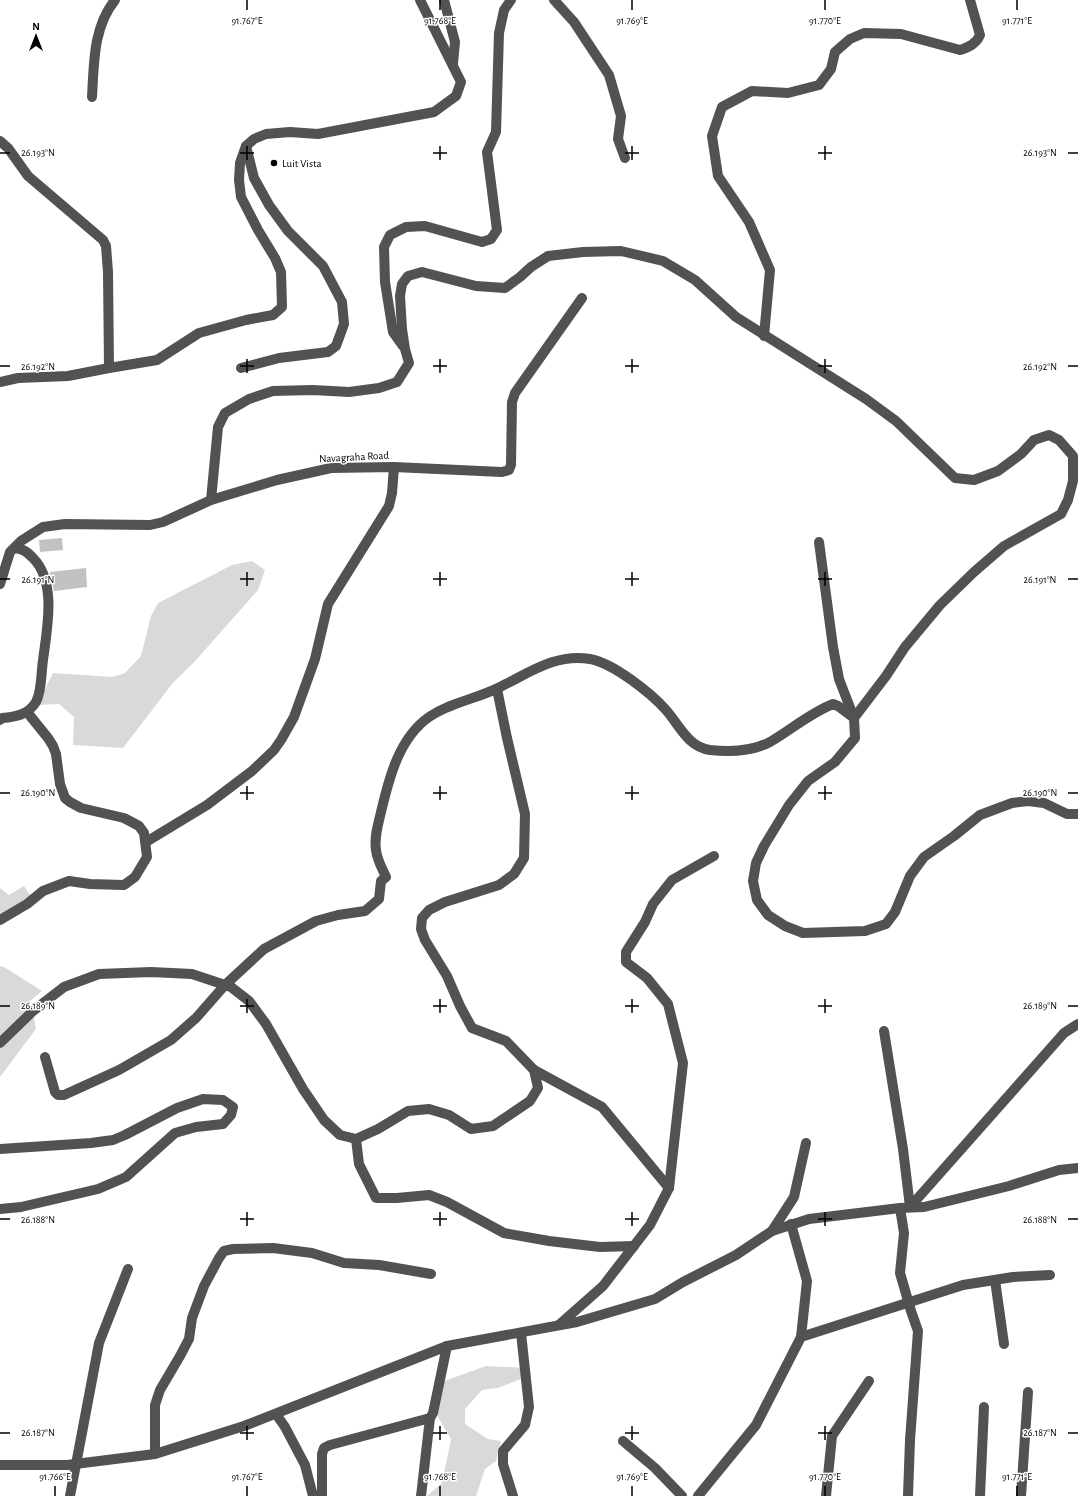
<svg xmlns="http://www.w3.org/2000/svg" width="1078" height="1496" viewBox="0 0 1078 1496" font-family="'Alegreya Sans',sans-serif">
<rect width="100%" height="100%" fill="#fff"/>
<g fill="#d9d9d9">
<path d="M252 561 265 570 258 590 196 660 172 684 123 748 73 745 74 717 59 704 37 705 53 673 112 677 125 673 141 656 151 616 158 603 232 565Z"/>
<path d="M24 886 30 895 0 918V888L9 895Z"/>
<path d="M0 966 4 967 42 991 26 1004 34 1017 36 1029 0 1077Z"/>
<path d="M486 1366 528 1368 521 1379 498 1388 482 1390 465 1409V1424L488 1439 501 1441 496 1461 485 1469 476 1496H427L442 1483 451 1439 438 1417 433 1404 436 1384Z"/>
</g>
<g fill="#c2c2c2">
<path d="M62 538 63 550 40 552 39 540Z"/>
<path d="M86 568 87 587 54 591 50 572Z"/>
</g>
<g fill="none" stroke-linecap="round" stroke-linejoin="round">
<g stroke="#525252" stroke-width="10">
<path d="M444 0 455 42 453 64"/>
<path d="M554 0 574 22 609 75 621 116 618 139 625 158"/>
<path d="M92 97C94 64 93 27 115 0"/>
<path d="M0 141 8 148 28 176 103 240 106 246 108 272 109 368"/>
<path d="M764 336 770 270 749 222 718 176 712 136 722 107 752 91 788 93 819 85 831 69 835 52 850 39 864 33 901 34 960 50C969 47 976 44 980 35L970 0"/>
<path d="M403 346 393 332 385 282 384 247 390 235 406 227 425 226 482 242 491 239 497 230 487 152 496 132 499 33 504 10 511 0"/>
<path d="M241 368 279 358 328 352 336 346 344 324 342 302 323 266 288 231 269 205 254 178 246 146"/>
<path d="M0 382 18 378 68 376 109 368 157 360 199 333 246 320 273 315 282 307 281 272 275 258 258 230 241 197 239 180 240 163 246 146 254 139 266 134 290 132 318 134 434 112 456 96 461 82 420 0"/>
<path d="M211 500 218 427 225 413 249 399 273 391 313 390 349 392 379 388 397 382 409 363 405 349 402 329 400 296 402 284 408 276 422 272 476 286 505 288 520 277 531 267 548 256 583 252 621 251 663 261 695 280 736 317 866 399 896 421 955 478 974 480 998 471 1021 454 1034 440 1049 435 1059 440 1073 456V481L1068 500 1061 514 1004 546 974 572 940 605 905 647 886 676 854 718"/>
<path d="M819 542 833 647 839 679 854 718"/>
<path d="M0 584 10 552 21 541 43 527 65 524 150 525 163 522 211 500 277 480 331 468 394 467 502 472 509 470 511 465 512 402 515 393 582 298"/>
<path d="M0 720 2 718C15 717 28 715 36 702 42 691 41 673 43 660 47 629 57 582 33 558 27 552 24 549 15 548"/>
<path d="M146 842 207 805 252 771 274 750 281 740 294 717 315 659 328 604 389 506 392 493 394 467"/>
<path d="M0 920 27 904 43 891 69 881 90 884 124 885 135 877 147 857 144 833 139 826 124 818 81 808 70 802 65 798 60 784 56 754 53 746 48 738 27 712"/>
<path d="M884 1031 903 1149 910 1207 1064 1033 1078 1024"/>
<path d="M0 1043 33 1011 64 987 99 974 151 972 192 974 231 987 249 1001 266 1024 303 1089 324 1120 340 1135 356 1139 378 1129 408 1111 429 1109 449 1115 471 1129 493 1126 530 1101 538 1088 534 1070 506 1041 472 1028 460 1006 447 976 425 940 421 929 422 918 429 910 445 902 499 885 514 874 524 858 525 814 507 738 497 689"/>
<path d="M45 1057 55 1092 58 1095H64L119 1070 171 1040 196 1018 225 985 264 949 316 921 338 915 365 911 379 899 381 881 386 877C382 868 377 860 376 850 374 837 378 825 381 812 389 778 399 738 429 717 451 702 477 699 500 687 529 673 556 653 590 659 613 663 651 693 666 710 680 726 688 747 710 750 729 752 753 751 770 742 791 730 810 713 833 704L838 706 854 718 855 738 835 762 808 781 789 805 764 846 756 863 753 881 757 900 768 915 785 926 803 933 865 931 886 924 895 912 910 876 924 857 954 836 980 815 1012 803 1028 801 1044 803 1067 814H1078"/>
<path d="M534 1070 602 1107 669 1188"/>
<path d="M356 1139 359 1164 376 1198H397L429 1195 447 1202 504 1233 549 1241 600 1247 634 1246"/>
<path d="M0 1149 91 1143 113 1140 125 1135 177 1108 203 1099 223 1100 233 1107 231 1115 223 1124 196 1127 175 1133 126 1177 98 1189 21 1207 0 1209"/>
<path d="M900 1208 904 1233 900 1273 911 1311 918 1331 910 1440 908 1496"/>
<path d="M791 1224 807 1281 801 1337"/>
<path d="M772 1231 794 1197 806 1143"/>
<path d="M995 1280 1004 1344"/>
<path d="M560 1324 603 1286 650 1225 669 1188 683 1063 668 1004 647 978 626 962V952L645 922 653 904 672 880 714 856"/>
<path d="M276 1414 285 1427 305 1465 313 1496"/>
<path d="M623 1441 655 1468 682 1496"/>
<path d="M155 1454V1405L160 1390 180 1356 189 1339 192 1318 204 1286 219 1258 224 1251 233 1249 273 1248 312 1253 344 1263 379 1265 431 1274"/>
<path d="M0 1465H67L155 1454 244 1426 447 1346 577 1322 655 1299 683 1282 736 1255 772 1231 809 1219 900 1208 924 1207 1009 1186 1059 1170 1078 1168"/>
<path d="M70 1496 99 1343 128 1269"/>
<path d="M322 1496V1454L324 1448 330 1445 430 1418 433 1413 447 1346"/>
<path d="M421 1496 430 1418"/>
<path d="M513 1496 503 1464V1451L525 1425 529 1407 521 1333"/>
<path d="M698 1496 756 1425 801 1337 963 1285 1013 1277 1050 1275"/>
<path d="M826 1496 832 1436 869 1381"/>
<path d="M980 1496 984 1407"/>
<path d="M1021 1496 1028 1392"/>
</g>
</g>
<path fill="none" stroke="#000" stroke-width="1.5" d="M247 0V10M440 0V10M632 0V10M825 0V10M1017 0V10M247 146V160M440 146V160M632 146V160M825 146V160M0 153H10M240 153H254M433 153H447M625 153H639M818 153H832M1068 153H1078M247 359V373M440 359V373M632 359V373M825 359V373M0 366H10M240 366H254M433 366H447M625 366H639M818 366H832M1068 366H1078M247 572V586M440 572V586M632 572V586M825 572V586M0 579H10M240 579H254M433 579H447M625 579H639M818 579H832M1068 579H1078M247 786V800M440 786V800M632 786V800M825 786V800M0 793H10M240 793H254M433 793H447M625 793H639M818 793H832M1068 793H1078M247 999V1013M440 999V1013M632 999V1013M825 999V1013M0 1006H10M240 1006H254M433 1006H447M625 1006H639M818 1006H832M1068 1006H1078M247 1212V1226M440 1212V1226M632 1212V1226M825 1212V1226M0 1219H10M240 1219H254M433 1219H447M625 1219H639M818 1219H832M1068 1219H1078M247 1426V1440M440 1426V1440M632 1426V1440M825 1426V1440M0 1433H10M240 1433H254M433 1433H447M625 1433H639M818 1433H832M1068 1433H1078M55 1486V1496M247 1486V1496M440 1486V1496M632 1486V1496M825 1486V1496M1017 1486V1496"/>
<circle fill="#000" stroke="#fff" stroke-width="1.5" cx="274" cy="163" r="4"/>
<g text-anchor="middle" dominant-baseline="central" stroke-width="3" stroke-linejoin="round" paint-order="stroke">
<g font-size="11" fill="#000" stroke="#fff" text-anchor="start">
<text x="282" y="163">Luit Vista</text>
</g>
<g font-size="11" fill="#000" stroke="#fff">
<text transform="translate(354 457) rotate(-3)">Navagraha Road</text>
</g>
</g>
<g font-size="10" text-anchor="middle" fill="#000" stroke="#fff" stroke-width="3" stroke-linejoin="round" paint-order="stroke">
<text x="247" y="24">91.767°E</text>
<text x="440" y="24">91.768°E</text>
<text x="632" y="24">91.769°E</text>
<text x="825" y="24">91.770°E</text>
<text x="1017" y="24">91.771°E</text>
<text x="38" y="156">26.193°N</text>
<text x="1040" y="156">26.193°N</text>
<text x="38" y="370">26.192°N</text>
<text x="1040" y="370">26.192°N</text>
<text x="38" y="583">26.191°N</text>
<text x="1040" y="583">26.191°N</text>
<text x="38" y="796">26.190°N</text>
<text x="1040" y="796">26.190°N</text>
<text x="38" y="1009">26.189°N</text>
<text x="1040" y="1009">26.189°N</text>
<text x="38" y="1223">26.188°N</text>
<text x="1040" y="1223">26.188°N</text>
<text x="38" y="1436">26.187°N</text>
<text x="1040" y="1436">26.187°N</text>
<text x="55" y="1480">91.766°E</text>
<text x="247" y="1480">91.767°E</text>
<text x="440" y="1480">91.768°E</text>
<text x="632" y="1480">91.769°E</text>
<text x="825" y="1480">91.770°E</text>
<text x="1017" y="1480">91.771°E</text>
</g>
<g transform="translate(36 36)" stroke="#ffffff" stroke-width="3" paint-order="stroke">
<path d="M0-3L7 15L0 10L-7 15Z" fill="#000000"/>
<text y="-6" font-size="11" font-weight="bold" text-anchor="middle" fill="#000000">N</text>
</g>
</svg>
